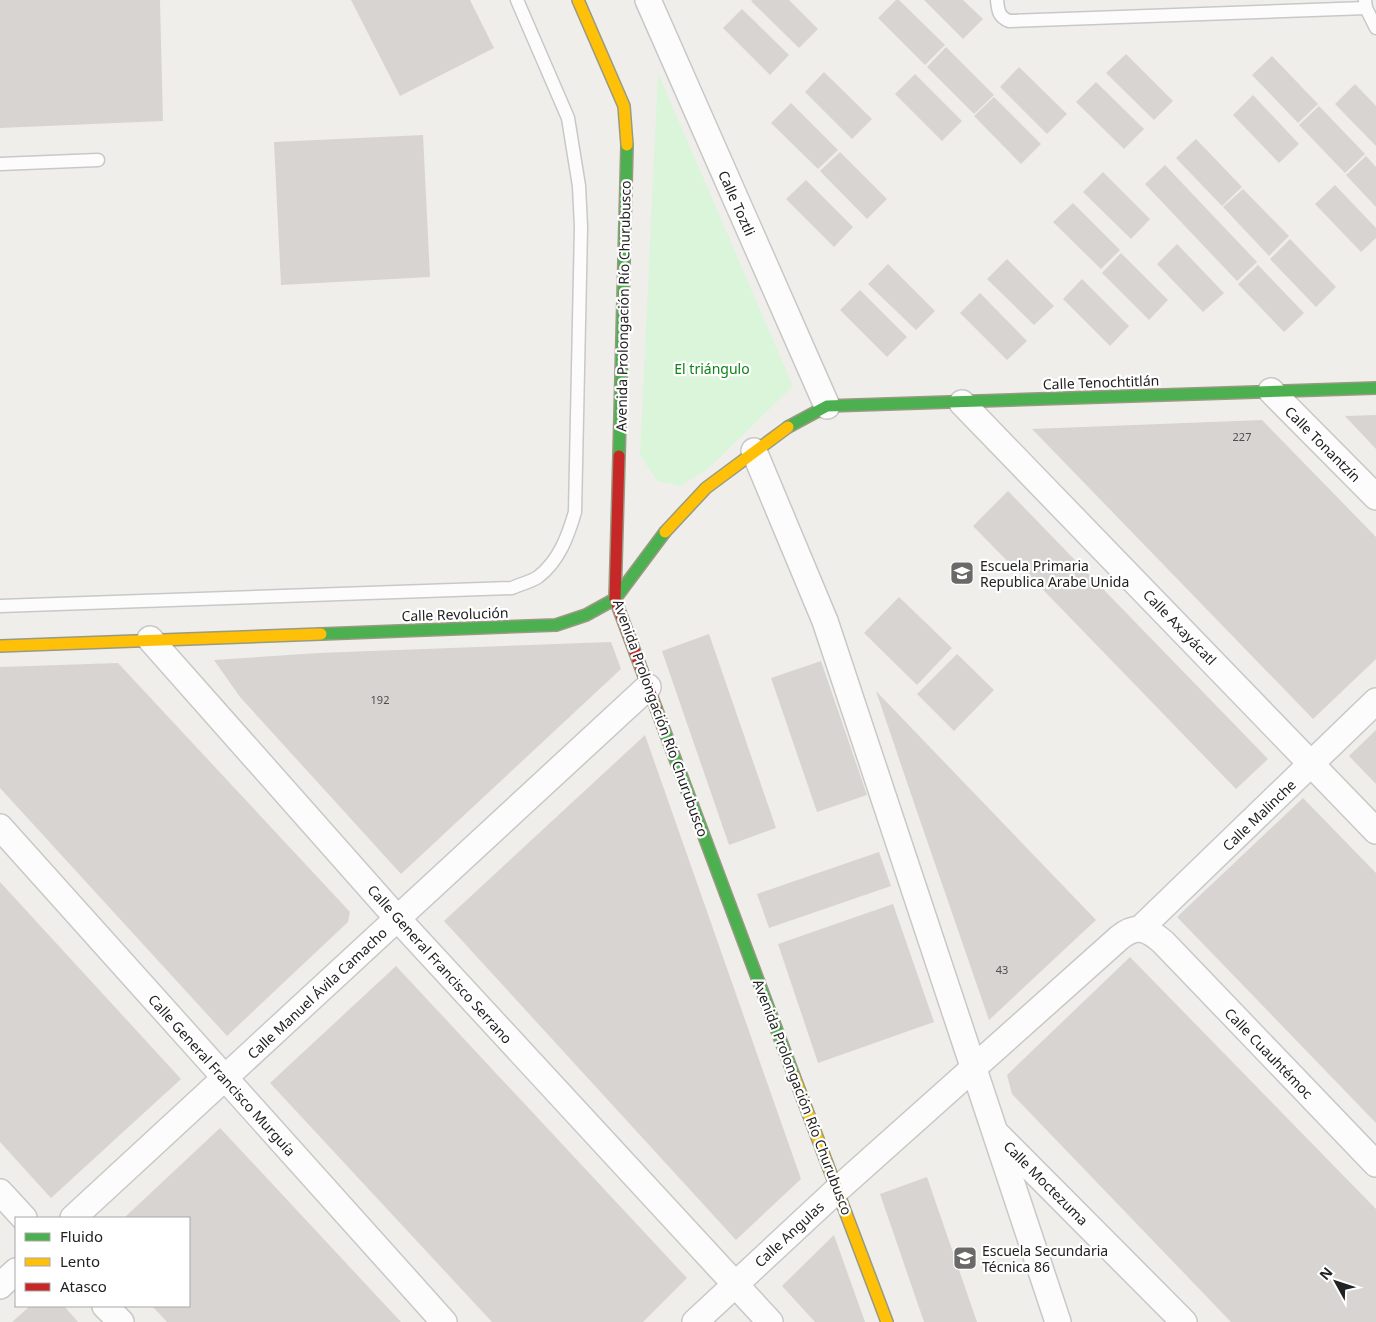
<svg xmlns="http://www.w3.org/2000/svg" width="1376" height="1322" viewBox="0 0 1376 1322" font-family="'Noto Sans',sans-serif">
<rect width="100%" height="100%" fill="#f0eeeb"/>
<path fill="#daf5da" d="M658 73 793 386 709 468 681 486 657 481 640 455Z"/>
<g fill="#d7d4d2">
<path d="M0 0H160L163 121 0 128Z"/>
<path d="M351 0H470L494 48 400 96Z"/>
<path d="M753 0H789L818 29 799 48 751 1Z"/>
<path d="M896 0H899L945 45 925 65 878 18Z"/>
<path d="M924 0H963L983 19 963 39Z"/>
<path d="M742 9 789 55 770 75 723 28Z"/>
<path d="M946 47 994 95 974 114 927 67Z"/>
<path d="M1126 54 1173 101 1154 120 1106 73Z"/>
<path d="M1272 56 1318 104 1298 123 1252 75Z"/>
<path d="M1019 67 1067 114 1047 134 1000 87Z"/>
<path d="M824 72 872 119 852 139 805 92Z"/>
<path d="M915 74 962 121 942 141 895 94Z"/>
<path d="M1096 82 1144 129 1124 149 1076 102Z"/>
<path d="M1355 84 1376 106V146L1335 104Z"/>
<path d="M1253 95 1299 144 1279 163 1233 115Z"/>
<path d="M994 97 1041 144 1021 164 974 116Z"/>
<path d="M791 103 838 150 818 169 771 123Z"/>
<path d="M1319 106 1365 154 1345 173 1299 125Z"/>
<path d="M423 135 430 277 281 285 274 142Z"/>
<path d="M1196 139 1242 187 1222 206 1176 158Z"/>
<path d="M840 152 887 199 867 219 820 171Z"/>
<path d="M1366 156 1376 167V207L1346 175Z"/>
<path d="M1165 165 1257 262 1237 281 1145 184Z"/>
<path d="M1103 172 1150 219 1131 239 1083 192Z"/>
<path d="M806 180 853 227 834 247 786 199Z"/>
<path d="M1335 185 1376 228V238L1361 252 1315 204Z"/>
<path d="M1243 189 1289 236 1269 256 1223 207Z"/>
<path d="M1073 203 1120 250 1101 269 1053 222Z"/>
<path d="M1290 239 1336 287 1316 307 1270 259Z"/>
<path d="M1177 244 1224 293 1203 312 1157 264Z"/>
<path d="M1121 253 1168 300 1149 320 1102 273Z"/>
<path d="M1007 259 1054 306 1034 325 987 279Z"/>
<path d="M888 264 935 311 916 330 868 284Z"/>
<path d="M1258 265 1304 313 1284 332 1238 284Z"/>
<path d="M1082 279 1129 326 1110 346 1063 299Z"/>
<path d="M860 290 907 337 887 357 840 310Z"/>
<path d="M980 293 1027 341 1007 360 960 313Z"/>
<path d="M1376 415V449L1345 416Z"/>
<path d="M1262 420 1376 537V659L1313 719 1032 429Z"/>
<path d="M1008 491 1268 759 1236 789 1022 568 1018 572 973 526Z"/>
<path d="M899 597 952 648 917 685 864 633Z"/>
<path d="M709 634 776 828 729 845 662 651Z"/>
<path d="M611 642 621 669 401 874 240 697 214 660 318 653Z"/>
<path d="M957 654 994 690 954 731 917 694Z"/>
<path d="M821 661 867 795 817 812 771 678Z"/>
<path d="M118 663 350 912 348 922 227 1036 0 788V667Z"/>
<path d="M876 691 1096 920 989 1020 913 800Z"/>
<path d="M1376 730V784L1349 756Z"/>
<path d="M645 735 801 1179 736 1240 444 921Z"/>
<path d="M1303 798 1376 873V1123L1177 917Z"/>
<path d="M879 852 891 886 769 928 757 894Z"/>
<path d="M0 882 181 1079 51 1198 0 1142Z"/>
<path d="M893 904 934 1022 818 1063 778 944Z"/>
<path d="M1130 957 1376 1209V1322H1231L1012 1094 1007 1075Z"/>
<path d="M396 966 687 1278 643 1322H492L270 1083Z"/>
<path d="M220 1128 250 1160 401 1322H167L152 1306H189V1218H124Z"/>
<path d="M927 1177 977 1322H924L880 1194Z"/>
<path d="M834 1235 865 1322H815L782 1286Z"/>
<path d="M30 1306H64L78 1322H12Z"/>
</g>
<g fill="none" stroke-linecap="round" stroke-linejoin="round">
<g stroke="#c9c8c7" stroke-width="15">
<g id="lane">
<path d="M997 0C998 11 999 17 1009 21L1366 8"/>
<path d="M1365 0 1366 8 1376 28"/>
<path d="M0 164 98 160"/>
<path d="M0 606 512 588C520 584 531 582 538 577 559 561 568 536 575 512L581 227 579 186 568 118 517 0"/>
</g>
</g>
<g stroke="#c9c8c7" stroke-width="28">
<g id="street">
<path d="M648 0 827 406"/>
<path d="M1271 391 1376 497"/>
<path d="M962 403 1376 831"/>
<path d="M754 451 825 621 1058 1322"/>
<path d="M150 639 397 918 770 1322"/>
<path d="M0 827 444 1322"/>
<path d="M1141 928 1376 701"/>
<path d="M997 1134 1184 1322"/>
<path d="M0 1192 24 1218"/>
<path d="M73 1218 648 687"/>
<path d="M0 1286 16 1271"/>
<path d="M105 1306 121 1322"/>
<path d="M695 1322 838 1189 1119 938C1136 924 1147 928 1163 942L1376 1164"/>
</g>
</g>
<g stroke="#999a82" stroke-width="14">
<g id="fast">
<path d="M788 427 827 406 1376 388"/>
<path d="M619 456 627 145"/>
<path d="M321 634 556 625 586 615 615 599 665 532"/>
<path d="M656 708 794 1076"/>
</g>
</g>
<g stroke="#999a82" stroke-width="14">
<g id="slow">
<path d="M578 0 624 106 627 145"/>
<path d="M665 532 706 488 788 427"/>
<path d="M0 646 321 634"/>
<path d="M794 1076 887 1322"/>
</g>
</g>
<g stroke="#999a82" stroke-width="14">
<path id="jam" d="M619 456 615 599 656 708"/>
</g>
<use href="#lane" stroke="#fdfcfc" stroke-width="12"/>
<use href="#street" stroke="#fdfcfc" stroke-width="25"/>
<use href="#fast" stroke="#4caf50" stroke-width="11"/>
<use href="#slow" stroke="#ffc107" stroke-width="11"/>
<use href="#jam" stroke="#c62828" stroke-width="11"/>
</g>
<defs>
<g id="school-square" transform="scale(1.25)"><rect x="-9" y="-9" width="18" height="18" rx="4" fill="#6a6968" stroke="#fff"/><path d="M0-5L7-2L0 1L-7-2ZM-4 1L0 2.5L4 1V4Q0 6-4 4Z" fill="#fff"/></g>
</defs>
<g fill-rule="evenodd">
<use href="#school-square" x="962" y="573"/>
<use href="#school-square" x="965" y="1258"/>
</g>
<g text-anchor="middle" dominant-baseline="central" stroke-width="4.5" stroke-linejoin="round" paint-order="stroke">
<g font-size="11" fill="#4f4e4e">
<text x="1242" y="436">227</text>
<text x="380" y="699">192</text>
<text x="1002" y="969">43</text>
</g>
<g font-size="14" fill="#222" stroke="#fff">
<text transform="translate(737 203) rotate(66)">Calle Toztli</text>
<text transform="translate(623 306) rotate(-89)">Avenida Prolongación Río Churubusco</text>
<text transform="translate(1101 382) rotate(-2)">Calle Tenochtitlán</text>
<text transform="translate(1323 444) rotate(45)">Calle Tonantzín</text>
<text transform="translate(455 614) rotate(-2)">Calle Revolución</text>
<text transform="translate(1180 627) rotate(46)">Calle Axayácatl</text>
<text transform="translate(661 718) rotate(70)">Avenida Prolongación Río Churubusco</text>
<text transform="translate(1259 815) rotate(-44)">Calle Malinche</text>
<text transform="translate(440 964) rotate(48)">Calle General Francisco Serrano</text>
<text transform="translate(317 993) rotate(-43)">Calle Manuel Ávila Camacho</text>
<text transform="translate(1269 1053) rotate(46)">Calle Cuauhtémoc</text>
<text transform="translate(222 1075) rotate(48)">Calle General Francisco Murguía</text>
<text transform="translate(803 1097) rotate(69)">Avenida Prolongación Río Churubusco</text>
<text transform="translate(1046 1183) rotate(45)">Calle Moctezuma</text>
<text transform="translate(789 1234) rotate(-43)">Calle Angulas</text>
</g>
<g font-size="14" fill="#0c8416" stroke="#fff">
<text x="712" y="368">El triángulo</text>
</g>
<g font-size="14" fill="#222" stroke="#fff" text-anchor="start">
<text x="980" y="565">Escuela Primaria<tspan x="980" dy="16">Republica Arabe Unida</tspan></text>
<text x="982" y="1250">Escuela Secundaria<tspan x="982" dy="16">Técnica 86</tspan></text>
</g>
</g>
<rect x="15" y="1217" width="175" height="90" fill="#ffffff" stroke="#a7a7a7"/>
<rect x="25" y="1233" width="25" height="8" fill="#4caf50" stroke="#a7a7a7"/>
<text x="60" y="1242" font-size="15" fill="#222222">Fluido</text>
<rect x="25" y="1258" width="25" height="8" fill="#ffc107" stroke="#a7a7a7"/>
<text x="60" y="1267" font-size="15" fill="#222222">Lento</text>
<rect x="25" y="1283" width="25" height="8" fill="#c62828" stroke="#a7a7a7"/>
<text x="60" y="1292" font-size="15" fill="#222222">Atasco</text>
<g transform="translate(1336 1282) rotate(310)" stroke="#ffffff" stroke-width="4" paint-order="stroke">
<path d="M0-4L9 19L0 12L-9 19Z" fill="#222222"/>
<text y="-8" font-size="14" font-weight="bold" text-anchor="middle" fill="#222222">N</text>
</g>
</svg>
